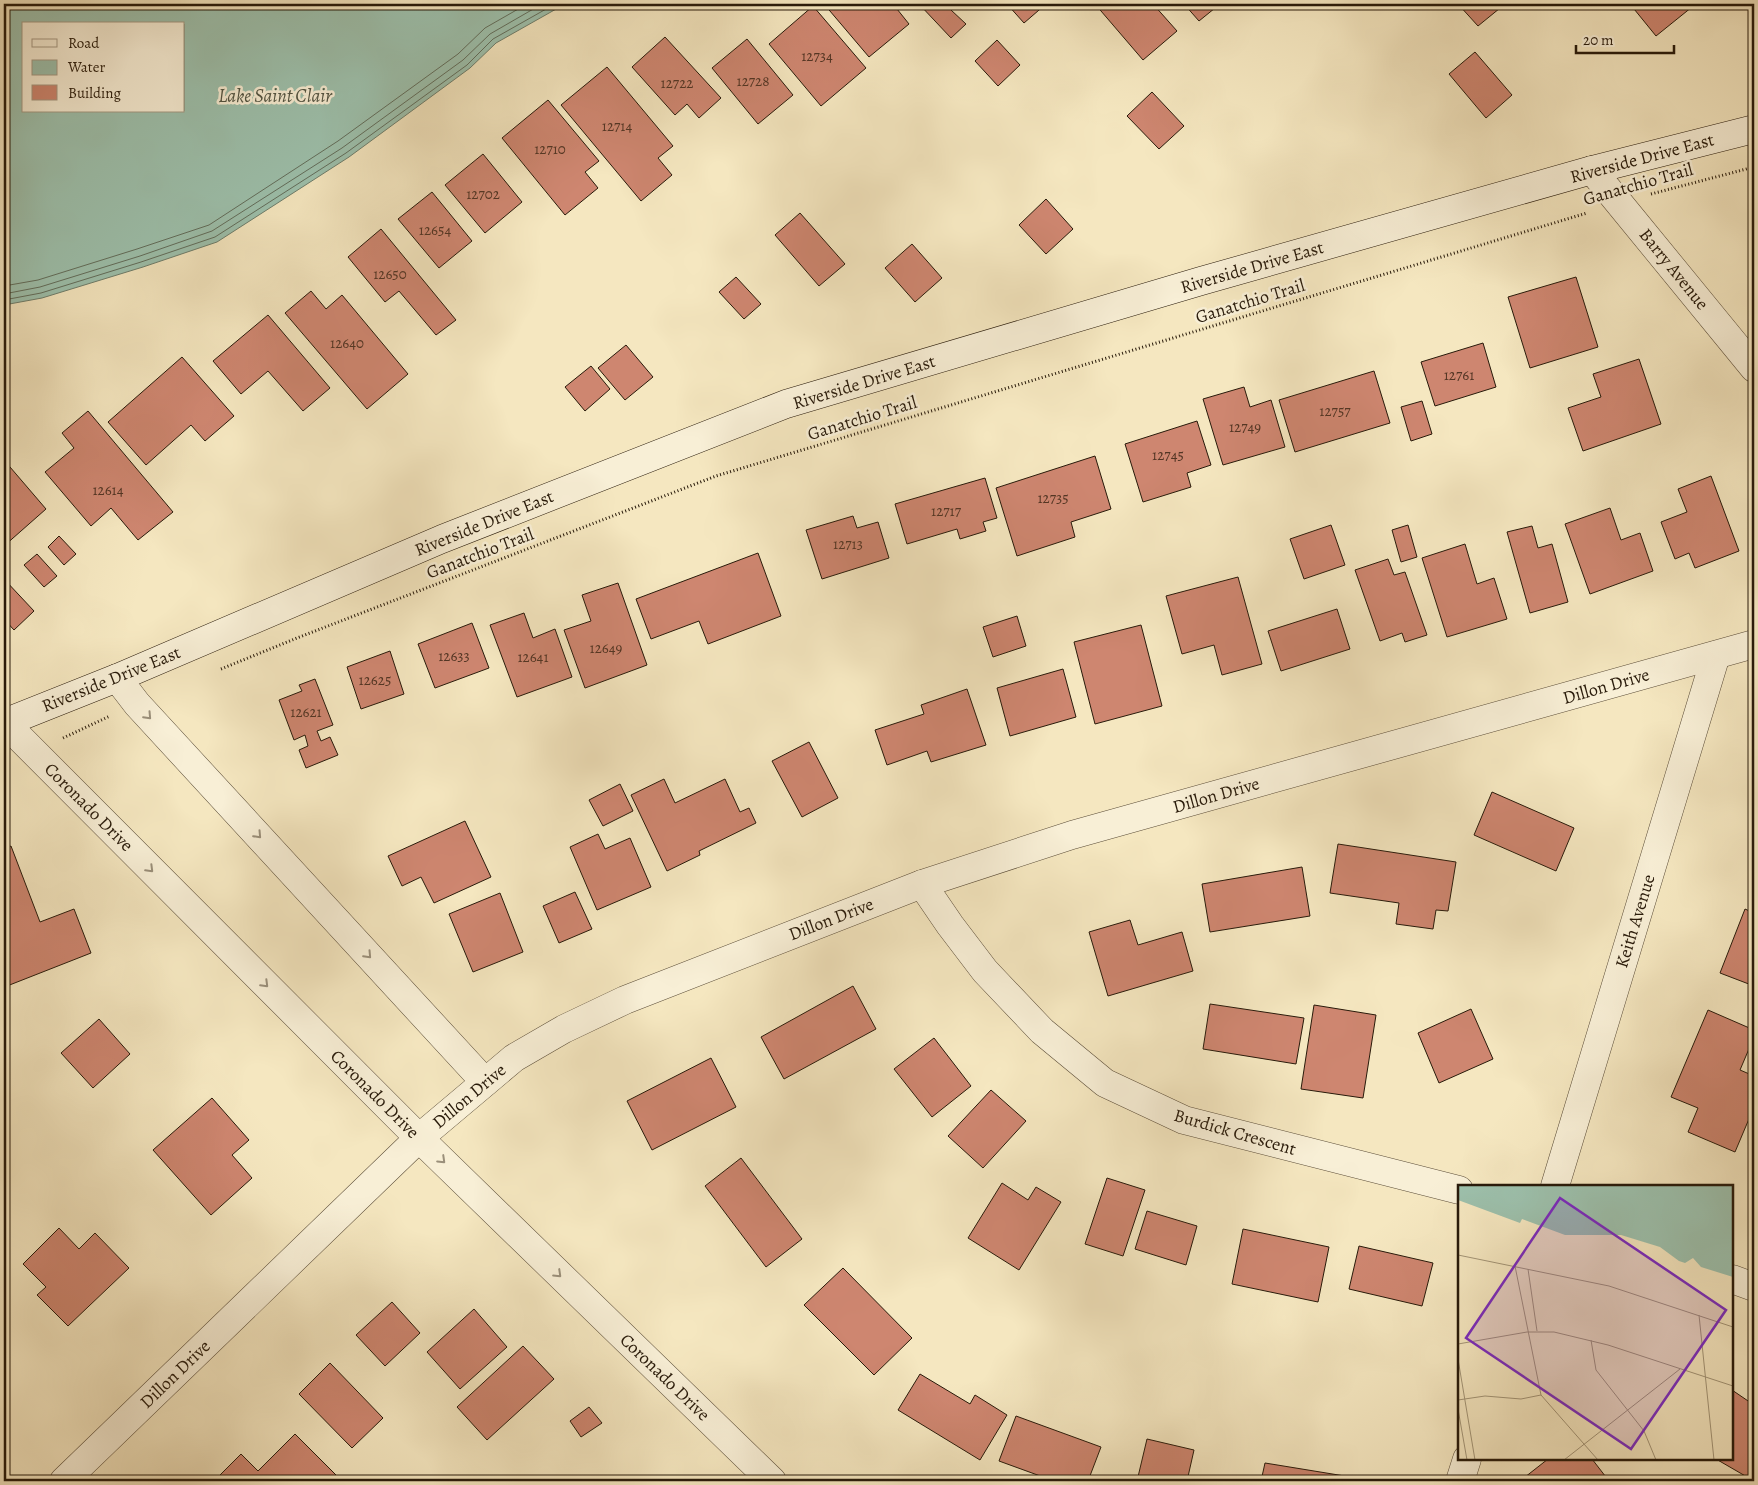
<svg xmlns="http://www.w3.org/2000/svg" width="1758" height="1485" viewBox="0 0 1758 1485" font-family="Alegreya,serif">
<rect width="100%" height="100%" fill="#f5e7c0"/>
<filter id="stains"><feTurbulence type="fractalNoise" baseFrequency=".004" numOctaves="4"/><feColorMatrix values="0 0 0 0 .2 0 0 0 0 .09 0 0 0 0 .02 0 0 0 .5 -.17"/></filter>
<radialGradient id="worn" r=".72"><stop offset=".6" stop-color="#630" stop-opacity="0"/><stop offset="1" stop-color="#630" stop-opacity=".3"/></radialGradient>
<path fill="#9dc1ad" stroke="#6e7e6c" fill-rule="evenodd" d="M4 4H565L496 43 470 68 349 157 217 242 143 267 42 298 4 305ZM24 24H184V111H24Z"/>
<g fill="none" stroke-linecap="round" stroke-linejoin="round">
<g stroke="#626e5c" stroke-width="1">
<path d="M4 286 38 280 137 249 209 225 338 141 458 54 485 28 527 4"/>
<path d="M4 294 40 287 140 256 212 231 342 148 463 60 490 34 542 4"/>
<path d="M4 300 41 293 141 262 215 237 346 153 467 65 493 39 555 4"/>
</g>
</g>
<g fill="#ce8670" stroke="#281a0a">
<path d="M824 4H893L909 24 869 57Z"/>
<path d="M919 4H959L951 10 966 24 951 38Z"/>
<path d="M1007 4H1046L1024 23Z"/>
<path d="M1095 4H1153L1177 31 1143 60Z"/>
<path d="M1184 4H1220L1199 21Z"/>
<path d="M1458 4H1505L1478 26Z"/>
<path d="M1630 4H1690L1692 7 1656 36Z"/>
<path d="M813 6 866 68 821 106 769 44Z"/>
<path d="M665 37 721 98 699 118 687 104 675 115 632 67Z"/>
<path d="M747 39 793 95 758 124 712 68Z"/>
<path d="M997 40 1020 65 998 86 975 61Z"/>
<path d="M1475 52 1512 95 1486 118 1449 74Z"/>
<path d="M607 67 673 146 658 158 672 175 641 201 561 105Z"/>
<path d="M1152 92 1184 126 1159 149 1127 116Z"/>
<path d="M548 100 599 161 585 172 598 188 565 215 502 138Z"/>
<path d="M483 154 522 202 485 233 445 185Z"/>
<path d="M432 192 472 241 439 268 398 219Z"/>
<path d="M1046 199 1073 229 1046 254 1019 225Z"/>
<path d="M800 213 845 264 819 286 775 235Z"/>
<path d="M381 229 456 320 436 335 399 291 385 302 348 257Z"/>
<path d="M912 244 942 278 915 302 885 268Z"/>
<path d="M736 277 761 304 744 319 719 292Z"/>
<path d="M1576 277 1598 347 1530 368 1508 297Z"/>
<path d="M311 291 326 309 342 295 408 374 367 409 285 313Z"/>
<path d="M268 315 330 388 303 411 268 371 241 394 213 361Z"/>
<path d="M1483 343 1496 387 1435 406 1421 362Z"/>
<path d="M626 345 653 377 625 400 598 368Z"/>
<path d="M182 357 234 416 205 441 191 425 146 465 108 422Z"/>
<path d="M1639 359 1661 424 1583 451 1568 408 1601 397 1593 374Z"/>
<path d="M591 366 610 389 585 411 565 387Z"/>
<path d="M1374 371 1390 423 1295 452 1279 400Z"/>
<path d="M1244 387 1250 407 1271 400 1285 447 1223 465 1203 399Z"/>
<path d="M1422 401 1432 434 1411 441 1401 407Z"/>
<path d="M88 411 173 512 138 540 111 508 91 526 45 472 74 448 62 433Z"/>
<path d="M1197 421 1211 465 1187 473 1191 487 1143 502 1125 444Z"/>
<path d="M1095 456 1111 509 1071 522 1075 537 1017 556 996 488Z"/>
<path d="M4 460 46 509 4 546Z"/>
<path d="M1711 476 1739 551 1695 568 1689 553 1675 559 1661 522 1687 512 1678 489Z"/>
<path d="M985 478 997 518 983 522 986 531 960 539 957 529 907 544 895 504Z"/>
<path d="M1610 508 1621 540 1640 533 1653 571 1590 594 1565 524Z"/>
<path d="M853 516 857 528 878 522 889 558 822 579 806 530Z"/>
<path d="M1331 525 1345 565 1304 579 1290 539Z"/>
<path d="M1408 525 1417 557 1401 562 1392 530Z"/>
<path d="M1532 526 1538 548 1552 544 1568 602 1530 613 1507 532Z"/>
<path d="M59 536 76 554 64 565 48 547Z"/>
<path d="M1465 544 1477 584 1494 578 1507 619 1447 637 1422 558Z"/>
<path d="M758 553 781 616 708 644 699 621 651 639 636 599Z"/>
<path d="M37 554 57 576 44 587 24 565Z"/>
<path d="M1388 559 1394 575 1405 572 1427 635 1405 642 1402 633 1380 641 1355 570Z"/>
<path d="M1238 577 1262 664 1222 675 1214 645 1182 654 1166 596Z"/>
<path d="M4 579 34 611 14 630 4 619Z"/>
<path d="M618 583 647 665 585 688 564 630 591 621 582 595Z"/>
<path d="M1337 609 1350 649 1281 671 1268 631Z"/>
<path d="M524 613 533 638 555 629 572 677 517 697 490 625Z"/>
<path d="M1017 616 1026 646 993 657 983 627Z"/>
<path d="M472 623 489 668 435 688 418 644Z"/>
<path d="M1141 625 1162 706 1095 724 1074 642Z"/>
<path d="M390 651 404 694 361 709 347 667Z"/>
<path d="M1063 669 1076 717 1010 736 997 688Z"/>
<path d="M315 679 333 725 317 731 321 741 330 737 338 755 306 768 299 750 308 746 305 735 294 740 279 700 302 691 299 685Z"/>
<path d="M967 689 986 745 931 762 927 751 887 765 875 730 924 714 921 705Z"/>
<path d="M809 742 838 798 802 817 772 761Z"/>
<path d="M664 779 675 803 725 779 740 812 749 808 756 823 699 851 700 855 667 871 631 795Z"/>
<path d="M620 784 633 811 603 826 589 800Z"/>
<path d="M1492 792 1574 828 1556 871 1474 835Z"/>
<path d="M465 821 491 877 434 903 421 877 402 886 388 856Z"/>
<path d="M598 834 605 849 630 838 651 887 597 910 570 847Z"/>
<path d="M1338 844 1456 862 1448 911 1436 910 1433 929 1396 924 1399 903 1330 893Z"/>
<path d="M11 846 40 922 74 909 91 953 7 986 4 978V849Z"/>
<path d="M1302 867 1310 916 1210 932 1202 884Z"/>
<path d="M575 892 592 929 559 943 543 906Z"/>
<path d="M500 893 523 952 473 972 449 914Z"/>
<path d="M1745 909 1754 913V986L1720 973Z"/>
<path d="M1130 920 1138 945 1182 932 1193 971 1108 996 1089 932Z"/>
<path d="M853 986 876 1029 784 1079 761 1037Z"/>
<path d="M1210 1004 1304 1018 1296 1064 1203 1049Z"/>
<path d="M1314 1005 1376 1015 1363 1098 1301 1089Z"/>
<path d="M1471 1009 1493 1059 1439 1083 1418 1033Z"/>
<path d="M1708 1010 1754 1030V1037L1740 1070 1754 1076V1107L1735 1152 1688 1132 1698 1108 1671 1097Z"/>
<path d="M99 1019 130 1054 93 1088 61 1053Z"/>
<path d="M934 1038 971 1086 932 1117 894 1069Z"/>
<path d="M711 1058 736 1107 652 1150 627 1101Z"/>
<path d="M991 1090 1026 1121 983 1168 948 1136Z"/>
<path d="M212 1098 249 1140 232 1155 252 1178 211 1215 153 1150Z"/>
<path d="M741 1158 802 1239 766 1267 705 1186Z"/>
<path d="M1107 1178 1145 1190 1123 1256 1085 1244Z"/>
<path d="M1002 1183 1028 1200 1036 1187 1061 1202 1019 1270 968 1238Z"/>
<path d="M1147 1211 1197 1226 1186 1265 1135 1249Z"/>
<path d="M59 1228 79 1249 95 1233 129 1268 68 1326 37 1295 46 1287 23 1264Z"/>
<path d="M1243 1229 1329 1247 1318 1302 1232 1284Z"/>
<path d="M1359 1246 1433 1263 1422 1306 1349 1289Z"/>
<path d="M843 1268 912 1338 874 1375 804 1305Z"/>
<path d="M392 1302 420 1333 385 1366 356 1335Z"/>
<path d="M474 1309 507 1347 460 1389 427 1352Z"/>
<path d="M523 1346 554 1379 487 1440 457 1407Z"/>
<path d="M330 1363 383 1418 352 1448 299 1394Z"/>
<path d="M920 1374 970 1404 975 1395 1007 1415 980 1460 898 1410Z"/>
<path d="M1732 1390 1754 1405V1481L1716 1459H1732Z"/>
<path d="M589 1407 602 1423 581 1437 570 1421Z"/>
<path d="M1016 1416 1101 1447 1088 1481H1054L999 1461Z"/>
<path d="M295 1434 337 1476 332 1481H214L241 1454 258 1471Z"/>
<path d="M1147 1439 1194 1450 1187 1481H1137Z"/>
<path d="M1548 1459H1592L1609 1481H1520Z"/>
<path d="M1265 1463 1363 1479V1481H1261Z"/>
</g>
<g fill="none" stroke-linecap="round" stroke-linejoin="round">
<g stroke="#5b4d38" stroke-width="29">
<g id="minor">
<path d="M1592 170 1754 368"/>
<path d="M117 678 137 704 485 1082"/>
<path d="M5 723 419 1138 772 1481"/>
<path d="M922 884 950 925 985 971 1042 1031 1105 1083 1184 1120 1459 1190"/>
<path d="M1555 1186 1716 655"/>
<path d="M1732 1279 1754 1287"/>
<path d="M64 1481 419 1138 514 1058 564 1029 625 1000 922 884 1072 835 1754 644"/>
<path d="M1460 1481 1467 1459"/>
</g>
</g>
<g stroke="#281a0a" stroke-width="29">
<path id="secondary" d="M4 723 117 678 442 539 786 404 1201 281 1592 170 1754 129"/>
</g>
<g stroke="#281a0a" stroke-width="3" stroke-dasharray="1 2.5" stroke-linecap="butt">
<path d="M1651 194 1754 167"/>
<path d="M221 669 297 638 716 476 1587 213"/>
<path d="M63 738 110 716"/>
</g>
<use href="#minor" stroke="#f8efd6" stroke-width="28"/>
<use href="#secondary" stroke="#f8efd6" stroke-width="28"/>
</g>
<defs><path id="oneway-chevron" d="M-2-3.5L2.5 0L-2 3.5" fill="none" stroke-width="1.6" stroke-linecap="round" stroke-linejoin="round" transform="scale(1.25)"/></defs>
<g stroke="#9a8f7a">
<use href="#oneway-chevron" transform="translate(148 716) rotate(47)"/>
<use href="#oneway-chevron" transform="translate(258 835) rotate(47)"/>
<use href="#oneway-chevron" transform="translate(150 869) rotate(45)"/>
<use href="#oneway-chevron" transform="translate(368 955) rotate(47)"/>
<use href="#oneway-chevron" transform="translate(265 984) rotate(45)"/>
<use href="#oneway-chevron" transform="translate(442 1160) rotate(44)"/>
<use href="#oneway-chevron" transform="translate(558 1274) rotate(44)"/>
</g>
<g text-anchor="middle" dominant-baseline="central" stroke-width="5" stroke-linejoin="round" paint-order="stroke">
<g font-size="15" fill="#523524">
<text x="817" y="56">12734</text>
<text x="753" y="81">12728</text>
<text x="677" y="83">12722</text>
<text x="617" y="126">12714</text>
<text x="550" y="149">12710</text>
<text x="483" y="194">12702</text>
<text x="435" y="230">12654</text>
<text x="390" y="274">12650</text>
<text x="347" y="343">12640</text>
<text x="1459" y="375">12761</text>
<text x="1335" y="411">12757</text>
<text x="1245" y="427">12749</text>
<text x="1168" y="455">12745</text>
<text x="108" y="490">12614</text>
<text x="1053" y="498">12735</text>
<text x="946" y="511">12717</text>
<text x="848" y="544">12713</text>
<text x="606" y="648">12649</text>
<text x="454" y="656">12633</text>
<text x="533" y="657">12641</text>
<text x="375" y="680">12625</text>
<text x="306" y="712">12621</text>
</g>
<g font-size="18" fill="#281a0a" stroke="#f8efd6">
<text transform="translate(1642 158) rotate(-15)">Riverside Drive East</text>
<text transform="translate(1638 184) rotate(-16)">Ganatchio Trail</text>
<text transform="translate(1252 267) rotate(-16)">Riverside Drive East</text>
<text transform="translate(1674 269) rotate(51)">Barry Avenue</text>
<text transform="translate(1250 301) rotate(-17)">Ganatchio Trail</text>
<text transform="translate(864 382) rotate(-17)">Riverside Drive East</text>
<text transform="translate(862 418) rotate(-17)">Ganatchio Trail</text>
<text transform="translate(484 523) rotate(-22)">Riverside Drive East</text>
<text transform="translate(480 553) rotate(-21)">Ganatchio Trail</text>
<text transform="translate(111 679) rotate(-22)">Riverside Drive East</text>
<text transform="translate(1606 686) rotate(-16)">Dillon Drive</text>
<text transform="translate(1216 795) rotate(-16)">Dillon Drive</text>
<text transform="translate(89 807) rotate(45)">Coronado Drive</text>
<text transform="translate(831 919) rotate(-21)">Dillon Drive</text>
<text transform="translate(1635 921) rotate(-73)">Keith Avenue</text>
<text transform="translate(375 1094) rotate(45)">Coronado Drive</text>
<text transform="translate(469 1096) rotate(-40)">Dillon Drive</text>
<text transform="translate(1235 1132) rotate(16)">Burdick Crescent</text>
<text transform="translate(175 1374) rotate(-44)">Dillon Drive</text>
<text transform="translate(665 1377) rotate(44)">Coronado Drive</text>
</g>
<g font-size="19" font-style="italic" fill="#515443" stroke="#f8efd6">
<text x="275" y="96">Lake Saint Clair</text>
</g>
</g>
<g transform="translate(1458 1185)">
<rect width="275" height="275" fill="#f5e7c0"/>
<path d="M0 0H275V92L243 82 235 73 227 78 221 76 202 62 163 50H107L64 34 62 38 0 15Z" fill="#9dc1ad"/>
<path fill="none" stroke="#a39577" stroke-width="1" d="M0 70 151 101 275 142M57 81 83 210 140 275M70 84 79 146M241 130 256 275M133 155 138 185 186 246 198 275M0 159 69 147H96L150 160 275 201M0 174 17 275M0 215 27 211 63 214 83 210M0 224 9 275M106 275 222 184"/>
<path fill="#7b2cbf" fill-opacity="0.15" stroke="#7b2cbf" stroke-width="2.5" d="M102 13 268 125 173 264 8 153Z"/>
<rect width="275" height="275" fill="none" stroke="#281a0a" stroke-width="2.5"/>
</g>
<rect width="1758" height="1485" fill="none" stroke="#f5e7c0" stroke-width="20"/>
<rect x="5" y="5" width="1748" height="1475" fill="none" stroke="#281a0a" stroke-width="2.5"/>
<rect x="10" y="10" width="1738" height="1465" fill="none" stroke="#281a0a"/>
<rect x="22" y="22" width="162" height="90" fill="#f8efd6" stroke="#a59a84"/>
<rect x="32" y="39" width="25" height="8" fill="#f8efd6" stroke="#a59a84"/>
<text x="68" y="48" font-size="15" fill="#281a0a">Road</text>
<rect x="32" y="60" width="25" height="15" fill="#9dc1ad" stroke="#a59a84"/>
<text x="68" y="72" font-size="15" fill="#281a0a">Water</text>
<rect x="32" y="85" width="25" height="15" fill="#ce8670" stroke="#a59a84"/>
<text x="68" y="98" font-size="15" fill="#281a0a">Building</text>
<path d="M1576 45v8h98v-8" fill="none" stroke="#281a0a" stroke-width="2.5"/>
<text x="1583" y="45" font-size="15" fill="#281a0a" stroke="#f8efd6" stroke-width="4" paint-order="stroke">20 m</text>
<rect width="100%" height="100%" filter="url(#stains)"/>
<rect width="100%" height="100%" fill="url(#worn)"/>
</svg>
